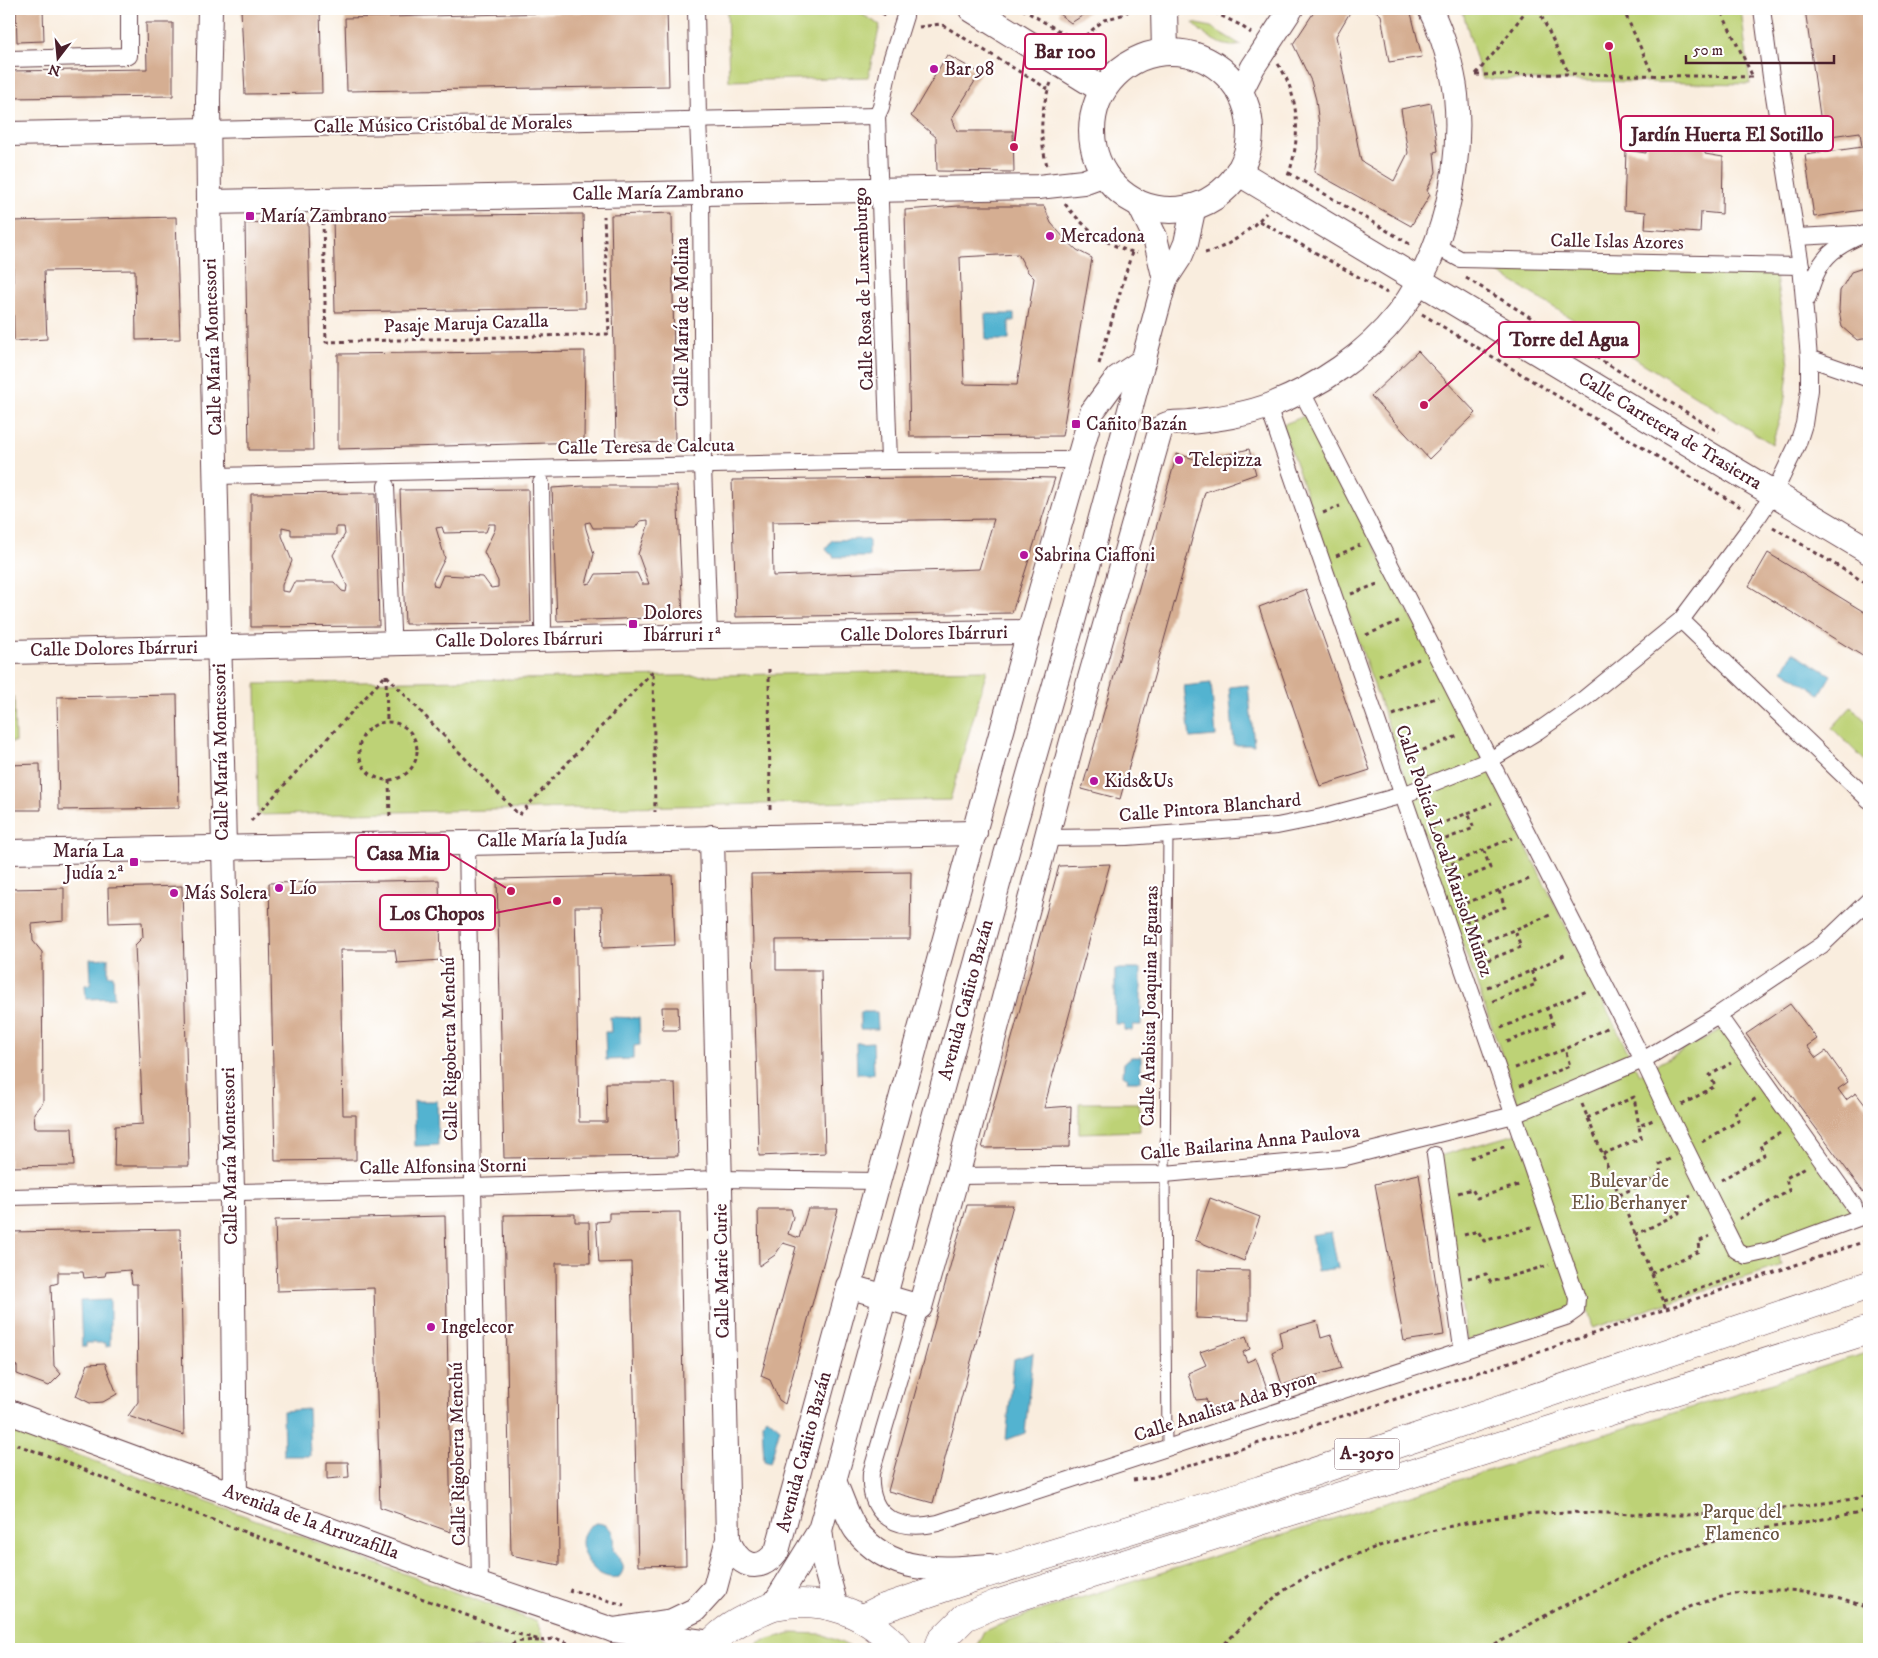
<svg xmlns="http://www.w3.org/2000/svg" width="1878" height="1658" viewBox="0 0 1878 1658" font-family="'IM FELL DW Pica',serif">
<rect width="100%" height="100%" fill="#fff"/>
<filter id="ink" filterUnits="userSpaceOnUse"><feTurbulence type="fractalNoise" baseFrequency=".02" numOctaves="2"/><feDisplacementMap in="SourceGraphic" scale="10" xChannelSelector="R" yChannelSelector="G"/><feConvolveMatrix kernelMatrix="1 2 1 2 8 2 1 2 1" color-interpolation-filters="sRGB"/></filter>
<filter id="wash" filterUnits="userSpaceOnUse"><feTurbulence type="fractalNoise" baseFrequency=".0096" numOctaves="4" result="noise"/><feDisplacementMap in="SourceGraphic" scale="20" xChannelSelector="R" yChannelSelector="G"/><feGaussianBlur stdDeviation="1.12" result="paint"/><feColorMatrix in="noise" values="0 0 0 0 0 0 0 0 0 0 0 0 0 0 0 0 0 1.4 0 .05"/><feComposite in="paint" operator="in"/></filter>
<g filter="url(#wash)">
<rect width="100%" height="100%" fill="#f9edde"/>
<g fill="#bdd276" stroke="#847850">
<path d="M727 9H853L880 25 868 77 729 81Z"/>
<path d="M1462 9H1741L1750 84 1482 79Z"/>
<path d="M1193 23 1211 27 1241 45C1224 50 1204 36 1193 23Z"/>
<path d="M1486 265 1775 271 1789 364 1784 405 1772 444Z"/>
<path d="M1307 415 1442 677 1639 1074 1722 1029 1854 1213 1772 1243 1782 1265 1593 1328 1586 1304 1467 1341 1439 1156 1526 1131 1503 1058 1419 822 1392 736 1282 425Z"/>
<path d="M987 670 950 800 258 815 256 684Z"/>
<path d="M9 697H14L15 742H9Z"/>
<path d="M1851 707 1869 724V765L1832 728Z"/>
<path d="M1079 1103H1139L1140 1131 1079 1133Z"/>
<path d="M1869 1352V1649H975L984 1631 1029 1614Z"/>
<path d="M9 1430 537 1622 544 1641 561 1649H9Z"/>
<path d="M790 1633 822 1634 855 1649H749L759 1642Z"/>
</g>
<g fill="#52b3d0" stroke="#4e697e">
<path d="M985 314H1014V321H1009V340H986Z"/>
<path d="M866 539 869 541V557H833V555L829 553 826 549 832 540Z"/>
<path d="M1793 652 1831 675 1820 694 1783 670Z"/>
<path d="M1211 683 1216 736 1190 738 1184 686Z"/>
<path d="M1248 685 1254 745H1234L1229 687Z"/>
<path d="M108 958V975H113L114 998 86 999 85 985 91 984 90 959Z"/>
<path d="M1115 969H1141V1025H1133L1132 1031 1124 1030V1024H1115Z"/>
<path d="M860 1012H877L878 1029H860Z"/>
<path d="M610 1017 639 1018 640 1045 634 1046V1059L606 1060 605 1032H611Z"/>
<path d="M873 1042 874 1074H857L856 1043Z"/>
<path d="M1131 1057H1141V1081H1127L1128 1078 1123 1075 1124 1063Z"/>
<path d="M414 1101H437L438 1145 415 1146Z"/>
<path d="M1331 1232 1338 1268 1317 1271 1311 1235Z"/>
<path d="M110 1300V1346L106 1347V1343H86V1347H82L80 1301Z"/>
<path d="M1033 1353 1025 1433 1006 1440 1014 1359Z"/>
<path d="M308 1409 310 1456H284L283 1411Z"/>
<path d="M767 1417 780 1428 770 1463 764 1461 762 1423Z"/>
<path d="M597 1523C614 1525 614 1536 613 1550 619 1560 629 1565 619 1577 588 1583 566 1532 597 1523Z"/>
</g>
<g id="blocks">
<g fill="#d5ae92" fill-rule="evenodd">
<path d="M16 9H43L44 41 17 42Z"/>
<path d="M241 9H320L322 93 245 94Z"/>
<path d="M592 9H667L669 86 347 91 345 18 593 12Z"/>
<path d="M1057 9H1093L1071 23 1059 14 1060 10Z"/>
<path d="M1316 9H1352L1336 36 1361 161 1394 181 1408 153 1401 109 1431 103 1438 151 1434 152 1436 172 1427 190 1430 195 1411 226 1314 172 1319 149V125L1316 100 1311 81 1293 44Z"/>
<path d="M1373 9H1410L1422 57 1389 62 1381 15Z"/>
<path d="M1805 9H1869V209L1814 217 1805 155 1862 147 1860 132 1823 137Z"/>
<path d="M146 23H173V96L9 98V71L147 69Z"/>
<path d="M947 55 980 73 952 118 957 131H1013L1014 172 937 171 936 137 911 116Z"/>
<path d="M1647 134 1706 135 1705 154 1723 157 1722 214 1701 212 1700 233 1645 229 1646 212 1624 210 1626 150 1646 153Z"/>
<path d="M959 206H1044L1051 223 1065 239 1077 250 1092 258 1062 436 910 437 905 210ZM1018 254 1028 272 1034 278 1017 385 964 384 960 257Z"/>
<path d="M672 213 675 443 616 442 611 215Z"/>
<path d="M583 214 585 308 335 312 333 216Z"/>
<path d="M176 217 180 339 136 340 135 270 44 271 47 339 14 341 12 221Z"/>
<path d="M308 221 313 450H249L245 223Z"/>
<path d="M1869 266V338L1857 340 1842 327 1839 310 1840 291 1851 272Z"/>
<path d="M585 351 584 442 338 449V354Z"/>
<path d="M1418 351 1476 413 1429 459 1371 396Z"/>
<path d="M1249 449 1256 474 1205 492 1120 799 1082 789 1177 454 1202 461Z"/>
<path d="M1006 477 1055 478 1012 613 736 617 732 480ZM994 519 979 569 773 576 772 522Z"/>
<path d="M583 486H677L683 617 557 621 552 488ZM648 520V526L638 554 649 584H642L637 573 596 574 591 583 586 584 594 554 586 529 585 523 590 522 593 528H635L640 521Z"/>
<path d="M528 489 531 623 405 624 400 490ZM489 524H495V529L484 552 498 581V587L491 588 483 577 443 575 438 587 434 586 433 582 445 558 436 528 442 527 444 533 486 532Z"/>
<path d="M376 493 379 626 251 627V494ZM282 527 291 529V535H336V527H344L345 534 333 555 347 586 346 592 342 591 334 582H294L289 592 282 591V585L292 561 282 536Z"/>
<path d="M1768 553 1869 615V660L1749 586Z"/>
<path d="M1306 589 1370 770 1320 786 1259 607Z"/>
<path d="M177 695 179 808 59 810 57 697Z"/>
<path d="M40 764 41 810H9V765Z"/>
<path d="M1110 864 1044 1108 1071 1106 1070 1147 982 1148 1059 866Z"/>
<path d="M911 872 910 939 776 940V970H821L825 1153 759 1156 751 874Z"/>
<path d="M672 875 675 945 603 948 602 907H575L579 1122H607L606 1083H675L678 1156 504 1158 497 879Z"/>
<path d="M439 880 441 960 397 963 395 950H340L343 1115H356V1160L275 1161 269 883Z"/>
<path d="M182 886 189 1166H114L115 1126 143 1124 135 945 143 937 142 922 109 923 108 888Z"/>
<path d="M64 888V921L32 924 33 941 42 952 43 1102 34 1113 35 1128H72L74 1166 9 1167V889Z"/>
<path d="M1790 1004 1817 1039 1807 1046 1816 1058 1826 1051 1848 1082 1838 1089 1846 1100 1856 1093 1869 1110V1191L1864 1193 1746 1034Z"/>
<path d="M662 1007H678L679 1030H663Z"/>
<path d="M1419 1174 1444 1335 1404 1341 1375 1184Z"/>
<path d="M1210 1198 1260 1217 1244 1261 1195 1240Z"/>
<path d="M967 1205H1013L933 1503 888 1491Z"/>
<path d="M758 1209H791L793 1217 788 1234 799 1238 808 1209H838L785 1404 779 1400 770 1380 761 1376 796 1247 783 1243 775 1255 759 1266Z"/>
<path d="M680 1212 686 1565 638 1566 631 1262 599 1263 596 1222 609 1221V1213Z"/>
<path d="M575 1214V1222H589L590 1263H556L559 1565 511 1555 504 1215Z"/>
<path d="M445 1216 451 1532 380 1507 374 1288 277 1291 275 1220Z"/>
<path d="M180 1229 184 1435 128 1416 138 1402 137 1284H132L130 1270 106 1272 105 1276 84 1278 83 1272H58V1283L51 1285 54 1366 61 1374 49 1386 17 1374V1366L9 1363V1232Z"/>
<path d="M1197 1270 1249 1271V1320L1196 1318Z"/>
<path d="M1317 1321 1321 1338 1331 1335 1342 1368 1282 1385 1272 1352 1282 1347 1279 1332Z"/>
<path d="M1246 1336 1250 1349 1243 1352 1247 1362 1256 1358 1268 1391 1210 1410 1206 1399 1196 1400 1188 1373 1206 1365 1200 1352Z"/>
<path d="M105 1363 117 1394 103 1402 90 1403 76 1396 88 1364Z"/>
<path d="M327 1462H348L349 1477 327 1479Z"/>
</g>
</g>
</g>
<g filter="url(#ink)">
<use href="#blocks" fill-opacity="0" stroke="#643e46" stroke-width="1"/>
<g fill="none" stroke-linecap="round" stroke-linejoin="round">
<g stroke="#643e46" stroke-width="11">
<path id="lane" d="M1167 1447 1165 1174 1168 834"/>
</g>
<g stroke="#643e46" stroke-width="18">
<g id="street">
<path d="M696 9 698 119 701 192 703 466 709 636"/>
<path d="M9 59 129 56V9"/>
<path d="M877 116 889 461"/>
<path d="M877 116 881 107 890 64 905 16V9"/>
<path d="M208 130 877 116"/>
<path d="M1797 237 1855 234"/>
<path d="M1436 246 1460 259 1801 266"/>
<path d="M1808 298C1817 260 1831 247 1867 233"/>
<path d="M1809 358 1869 379"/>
<path d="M1302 392 1643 1060 1668 1113 1736 1250 1746 1256 1769 1251 1869 1214"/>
<path d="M216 476 889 461 1077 460"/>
<path d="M541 483 543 626"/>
<path d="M386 486 392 630"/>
<path d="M1681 620 1869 800"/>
<path d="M1046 838 1127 837 1277 826 1322 817 1403 795 1490 760 1538 731 1585 698 1681 620 1758 517 1774 493 1798 443 1804 424 1809 390V358L1801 266 1771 77 1762 9"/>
<path d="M467 842 480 1585"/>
<path d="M1718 1015 1854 1206"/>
<path d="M1435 1155 1461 1341"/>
<path d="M957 1176 1165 1174 1342 1158 1514 1115 1643 1060 1718 1015 1822 945 1869 900"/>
<path d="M9 1197 473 1187 719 1179 879 1181"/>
<path d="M920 1307 871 1473C868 1518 899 1532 938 1523L1566 1317 1576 1310 1577 1298 1268 406"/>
</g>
</g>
<g stroke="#643e46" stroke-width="26">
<g id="secondary">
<path d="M210 9 208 100 209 202 232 1191 235 1495"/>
<path d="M1240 93 1253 67 1291 9"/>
<path d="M9 134 208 130"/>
<path d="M209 202 1038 187 1083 182 1105 174"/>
<path d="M1138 202 1155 237 1165 280"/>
<path d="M9 652 709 636 1029 632"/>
<path d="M9 852 975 833"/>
<path d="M848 1286 920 1307 957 1176 1071 745 1161 428C1164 425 1167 424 1171 423 1177 422 1183 423 1190 422 1216 419 1246 415 1271 405 1319 386 1366 355 1398 314 1443 256 1463 167 1456 95 1453 68 1442 33 1430 9"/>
<path d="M9 1412 480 1585 613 1630 711 1643"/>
<path d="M834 1481C840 1494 848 1519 856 1530 890 1575 941 1570 990 1566"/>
<path d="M820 1530 825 1566 836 1607"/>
<path d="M728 1539C737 1565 758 1576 777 1551L1029 632 1092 412 1117 378 1144 360"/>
<path d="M773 1606 820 1530 834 1481 1009 844 1072 625 1165 280 1180 257 1186 243 1194 206"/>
<path d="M613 1630 672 1621 695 1610 715 1588 728 1539 712 837"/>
</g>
</g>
<g stroke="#643e46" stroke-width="28">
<g id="primary">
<path d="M972 9 1103 90"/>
<path d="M1164 9 1165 52"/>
<circle cx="1171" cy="131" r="79"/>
<path d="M1238 172 1869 551"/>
</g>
</g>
<g stroke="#643e46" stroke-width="29">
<g id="highway">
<path d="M863 1618 881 1609 979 1576 1260 1490 1869 1285"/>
<path d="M707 1649C718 1634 736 1622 753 1615 760 1612 767 1608 774 1606 822 1596 867 1612 898 1649"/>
<path d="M938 1649 941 1641 965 1617 996 1604 1869 1330"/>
</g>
</g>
<g stroke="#643e46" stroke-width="3" stroke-dasharray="4 4" stroke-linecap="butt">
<path d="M875 9 887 16"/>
<path d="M1022 9 1078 42"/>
<path d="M1207 9 1240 25 1251 33"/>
<path d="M1538 9 1569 74"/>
<path d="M1623 9 1653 75"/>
<path d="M919 27 941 24 1048 89"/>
<path d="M1073 46 1104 20 1125 14 1130 9"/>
<path d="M1278 64C1300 95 1301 141 1288 176"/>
<path d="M1476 74 1500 46 1527 9"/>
<path d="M1476 75 1569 74 1753 77 1720 9"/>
<path d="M1047 165C1039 139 1040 108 1051 83"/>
<path d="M1289 173 1413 246"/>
<path d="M1065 204C1083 227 1108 247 1137 253"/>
<path d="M323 221 326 342 609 334 604 216"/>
<path d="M1259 221 1387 293"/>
<path d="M1205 253C1229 247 1249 231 1266 213"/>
<path d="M1466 278 1719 432"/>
<path d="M1422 314 1744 509"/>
<path d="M1099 364 1132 252"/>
<path d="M1323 513 1340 506"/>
<path d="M1773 527 1869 585"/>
<path d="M1336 556 1360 545"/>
<path d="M1351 594 1380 583"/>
<path d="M1366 635 1399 621"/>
<path d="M769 669 770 809"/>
<path d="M386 675 387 721"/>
<path d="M1379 676 1419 659"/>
<path d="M1393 715 1438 697"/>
<circle cx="388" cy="751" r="29"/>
<path d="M1408 756 1458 736"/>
<path d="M389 780 390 818"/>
<path d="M251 821 386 675 519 815 653 671 655 812"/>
<path d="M1431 828 1492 803"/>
<path d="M1438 842 1474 828 1468 813"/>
<path d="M1444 867 1512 838"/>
<path d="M1452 883 1490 868 1484 851"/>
<path d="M1458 906 1532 878"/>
<path d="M1465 922 1505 907 1499 891"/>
<path d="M1472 947 1550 915"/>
<path d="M1480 963 1521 947 1515 930"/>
<path d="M1487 987 1534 970 1568 953"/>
<path d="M1493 1001 1536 984 1531 970"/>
<path d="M1501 1028 1587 991"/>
<path d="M1507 1042 1553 1024 1547 1009"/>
<path d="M1515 1068 1568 1048 1608 1027"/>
<path d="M1520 1086 1570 1066 1565 1049"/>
<path d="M1582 1104 1666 1309"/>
<path d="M1682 1105 1715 1086 1710 1075 1731 1063"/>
<path d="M1587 1118 1634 1097 1639 1126"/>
<path d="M1702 1142 1738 1121 1735 1111 1757 1098"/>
<path d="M1603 1154 1641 1138 1639 1126 1653 1120"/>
<path d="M1470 1158 1507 1146"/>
<path d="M1721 1180 1764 1155 1760 1145 1780 1133"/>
<path d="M1458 1193 1472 1189 1477 1198 1519 1185"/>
<path d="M1619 1195 1660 1176V1164L1672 1158"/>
<path d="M1739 1219 1789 1191 1786 1178 1806 1167"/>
<path d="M1464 1235 1478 1231 1484 1241 1535 1226"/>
<path d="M1635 1235 1679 1213 1678 1202 1691 1196"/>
<path d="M1651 1273 1699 1251 1698 1242 1710 1236"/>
<path d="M1468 1278 1486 1274 1491 1282 1549 1265"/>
<path d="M1663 1301 1743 1274"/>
<path d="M9 1442 63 1461 133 1490 514 1633 544 1641 555 1638 584 1649"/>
<path d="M1133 1480 1154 1477 1504 1364 1869 1240"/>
<path d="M570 1593 571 1590 624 1605"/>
<path d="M9 1643 23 1649"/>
<path d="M505 1649C514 1640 527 1640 539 1641"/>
<path d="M1219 1649C1243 1626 1267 1600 1296 1583 1354 1548 1448 1523 1515 1515 1570 1509 1626 1515 1681 1515 1739 1514 1796 1507 1854 1499L1869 1495"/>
<path d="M1488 1649 1553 1611 1620 1578 1688 1549 1748 1531 1855 1514 1869 1509"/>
<path d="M1621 1649C1684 1591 1791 1572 1869 1609"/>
</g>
<use href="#lane" stroke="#fff" stroke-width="9"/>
<use href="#street" stroke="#fff" stroke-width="16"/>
<use href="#secondary" stroke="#fff" stroke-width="24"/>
<use href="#primary" stroke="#fff" stroke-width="26"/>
<use href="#highway" stroke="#fff" stroke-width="28"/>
</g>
</g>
<g fill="#b5179e" stroke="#fff" stroke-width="2">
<circle cx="934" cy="69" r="5"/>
<rect x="245" y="211" width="10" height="10" rx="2.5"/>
<circle cx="1050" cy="236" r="5"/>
<rect x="1071" y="419" width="10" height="10" rx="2.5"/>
<circle cx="1179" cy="460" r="5"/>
<circle cx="1024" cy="555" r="5"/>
<rect x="628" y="619" width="10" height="10" rx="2.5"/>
<circle cx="1094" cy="781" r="5"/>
<rect x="129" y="857" width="10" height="10" rx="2.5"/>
<circle cx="279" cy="888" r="5"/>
<circle cx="174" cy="893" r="5"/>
<circle cx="431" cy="1327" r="5"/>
</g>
<g text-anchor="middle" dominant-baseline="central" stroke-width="4.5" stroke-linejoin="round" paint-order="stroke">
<rect fill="#fff" stroke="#80626b" stroke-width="1" x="1334.5" y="1438.5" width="65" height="31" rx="4"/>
<g font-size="18" font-weight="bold" fill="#4a1f2b">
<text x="1367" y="1454">A-3050</text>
</g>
<g font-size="19" fill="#4a1f2b" stroke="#fff" text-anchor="start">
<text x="944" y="69">Bar 98</text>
<text x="260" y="216">María Zambrano</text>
<text x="1060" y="236">Mercadona</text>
<text x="1086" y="424">Cañito Bazán</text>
<text x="1189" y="460">Telepizza</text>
<text x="1034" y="555">Sabrina Ciaffoni</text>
<text x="643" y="613">Dolores<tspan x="643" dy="22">Ibárruri 1ª</tspan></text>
<text x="1104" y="781">Kids&amp;Us</text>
<text x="124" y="851" text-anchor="end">María La<tspan x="124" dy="22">Judía 2ª</tspan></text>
<text x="289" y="888">Lío</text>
<text x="184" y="893">Más Solera</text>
<text x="441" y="1327">Ingelecor</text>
</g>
<g font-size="19" fill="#4a1f2b" stroke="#fff">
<text transform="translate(443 125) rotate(-1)">Calle Músico Cristóbal de Morales</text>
<text transform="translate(658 193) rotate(-1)">Calle María Zambrano</text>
<text transform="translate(1617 242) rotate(1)">Calle Islas Azores</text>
<text transform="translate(864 289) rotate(-92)">Calle Rosa de Luxemburgo</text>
<text transform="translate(682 322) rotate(-90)">Calle María de Molina</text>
<text transform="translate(466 324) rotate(-2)">Pasaje Maruja Cazalla</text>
<text transform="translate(213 347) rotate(-92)">Calle María Montessori</text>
<text transform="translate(1670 431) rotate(31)">Calle Carretera de Trasierra</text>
<text transform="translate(646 447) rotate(-1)">Calle Teresa de Calcuta</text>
<text transform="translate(924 634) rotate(-1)">Calle Dolores Ibárruri</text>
<text transform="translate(519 640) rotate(-1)">Calle Dolores Ibárruri</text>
<text transform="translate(114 649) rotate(-1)">Calle Dolores Ibárruri</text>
<text transform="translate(221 752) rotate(-91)">Calle María Montessori</text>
<text transform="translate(1210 808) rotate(-5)">Calle Pintora Blanchard</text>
<text transform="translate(552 840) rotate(-1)">Calle María la Judía</text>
<text transform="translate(1444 851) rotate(71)">Calle Policía Local Marisol Muñoz</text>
<text transform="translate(966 1000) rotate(-75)">Avenida Cañito Bazán</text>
<text transform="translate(1150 1006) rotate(-89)">Calle Arabista Joaquina Eguaras</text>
<text transform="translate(450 1049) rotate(-91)">Calle Rigoberta Menchú</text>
<text transform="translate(1250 1143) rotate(-6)">Calle Bailarina Anna Paulova</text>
<text transform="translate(230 1156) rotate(-91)">Calle María Montessori</text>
<text transform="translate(443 1167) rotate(-1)">Calle Alfonsina Storni</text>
<text transform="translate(722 1271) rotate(-91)">Calle Marie Curie</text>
<text transform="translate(1225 1407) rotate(-18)">Calle Analista Ada Byron</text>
<text transform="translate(804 1452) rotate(-75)">Avenida Cañito Bazán</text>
<text transform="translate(458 1454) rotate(-91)">Calle Rigoberta Menchú</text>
<text transform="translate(311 1522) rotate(20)">Avenida de la Arruzafilla</text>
</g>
<g font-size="19" fill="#6c5542" stroke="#fff">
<text x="1629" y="1181">Bulevar de<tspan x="1629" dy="22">Elio Berhanyer</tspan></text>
<text x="1742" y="1512">Parque del<tspan x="1742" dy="22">Flamenco</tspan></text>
</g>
</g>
<path fill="none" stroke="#c2185b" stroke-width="2" d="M1014 147L1025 51M1609 46L1621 134M1424 405L1499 339M511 891L449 853M557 901L495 913"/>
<g fill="#c2185b" stroke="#fff" stroke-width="2">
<circle cx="1014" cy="147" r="5"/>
<circle cx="1609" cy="46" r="5"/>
<circle cx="1424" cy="405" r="5"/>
<circle cx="511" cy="891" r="5"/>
<circle cx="557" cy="901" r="5"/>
</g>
<g fill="#fff" stroke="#c2185b" stroke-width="2">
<rect x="1025" y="34" width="81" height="35" rx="5"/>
<rect x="1621" y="116" width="212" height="35" rx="5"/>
<rect x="1499" y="322" width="140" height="35" rx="5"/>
<rect x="356" y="835" width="93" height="35" rx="5"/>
<rect x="380" y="895" width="115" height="35" rx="5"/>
</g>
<g font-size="20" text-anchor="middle" font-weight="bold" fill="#4a1f2b">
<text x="1065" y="58">Bar 100</text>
<text x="1727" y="141">Jardín Huerta El Sotillo</text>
<text x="1569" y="346">Torre del Agua</text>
<text x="403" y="860">Casa Mia</text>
<text x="437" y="920">Los Chopos</text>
</g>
<rect width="1878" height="1658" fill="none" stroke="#fff" stroke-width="30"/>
<g transform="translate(58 58) rotate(196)" stroke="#ffffff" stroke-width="4" paint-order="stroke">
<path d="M0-4L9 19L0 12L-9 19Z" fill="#4a1f2b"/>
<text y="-8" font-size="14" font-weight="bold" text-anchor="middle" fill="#4a1f2b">N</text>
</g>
<path d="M1686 55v8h148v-8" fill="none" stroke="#4a1f2b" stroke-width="2.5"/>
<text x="1693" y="55" font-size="15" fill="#4a1f2b" stroke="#ffffff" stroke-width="4" paint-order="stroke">50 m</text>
</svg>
